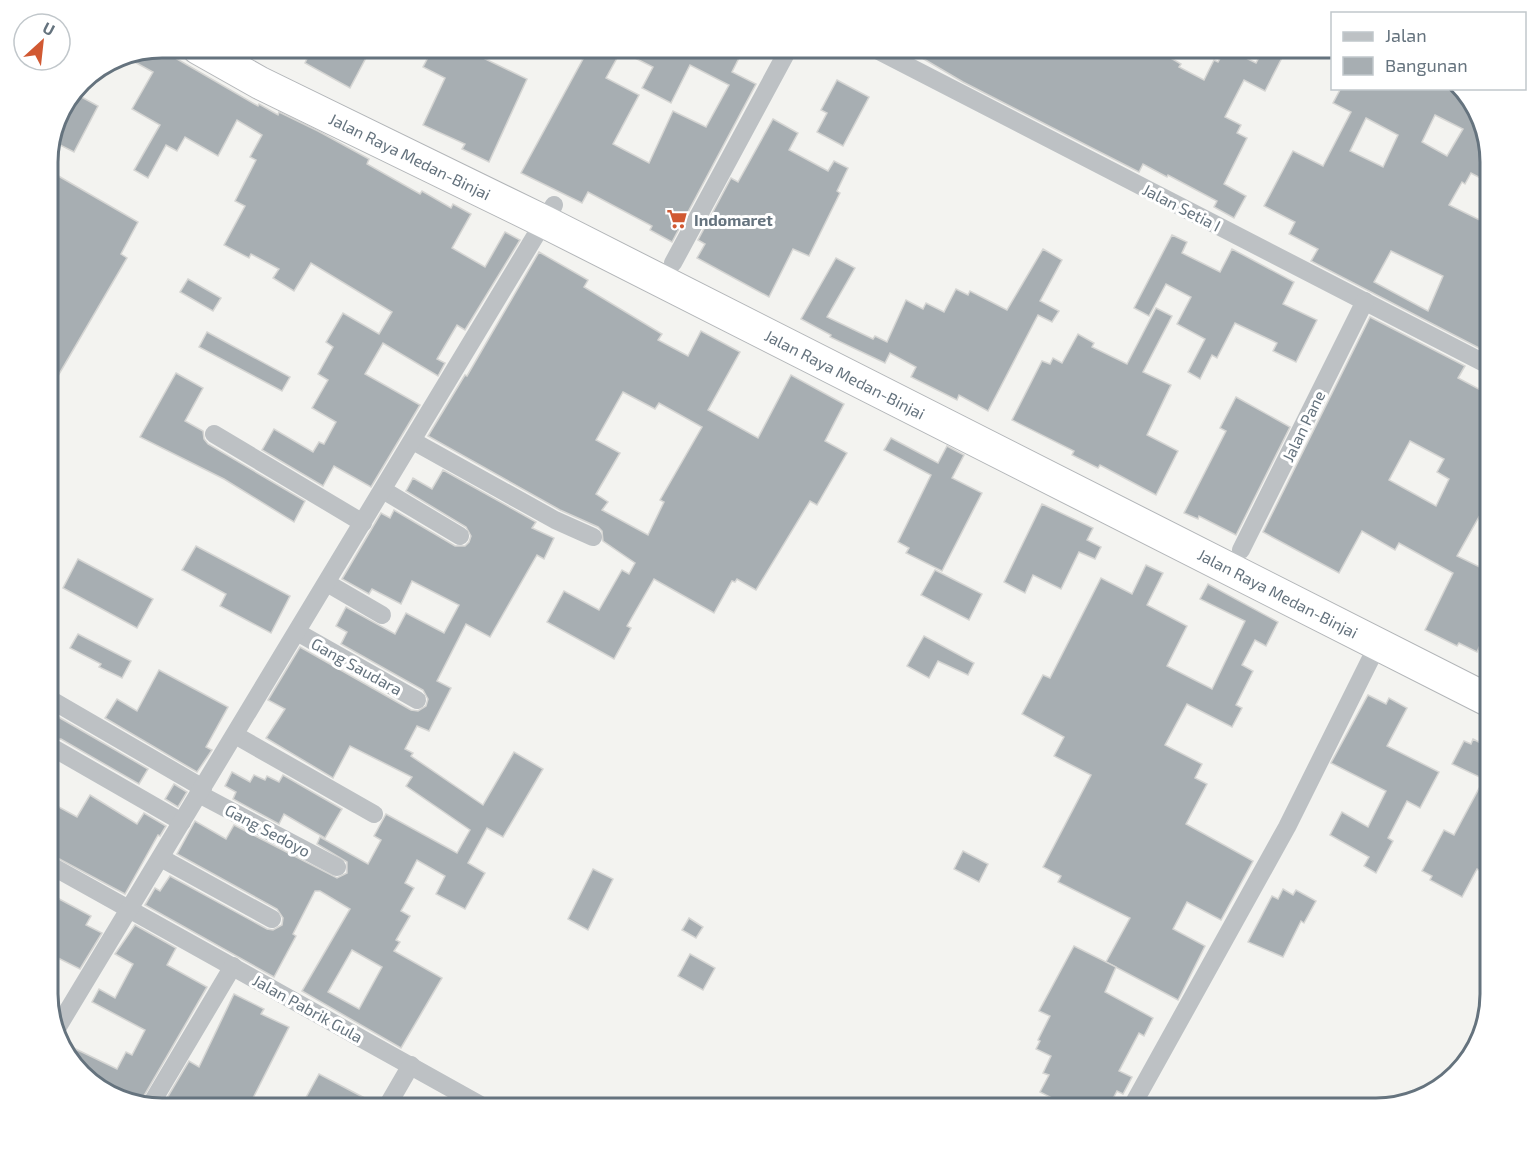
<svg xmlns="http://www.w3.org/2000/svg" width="1538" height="1156" viewBox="0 0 1538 1156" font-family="'Exo 2',sans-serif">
<rect width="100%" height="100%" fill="#f3f3f0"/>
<g fill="#a7aeb2" stroke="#d5d5d3" stroke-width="1.5" fill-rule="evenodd">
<path d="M312 48H356L368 54 350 88 305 63Z"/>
<path d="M433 48H488L483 58 527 79 489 162 462 149 465 144 423 125 445 78 423 67Z"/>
<path d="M562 48H744L732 72 756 84 672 242 650 230 652 226 588 192 582 203 521 173 583 59ZM621 51 653 67 642 88 671 103 690 65 729 85 706 127 673 111 649 163 613 144 639 95 606 78Z"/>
<path d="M905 48H1154L1181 64 1179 67 1204 80 1214 60 1218 62 1226 48 1256 63 1264 48H1287L1265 91 1244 80 1225 117 1241 125 1237 133 1247 138 1224 184 1246 196 1234 218 1214 207 1217 201 1168 175 1167 177 1143 164 1139 172 963 82Z"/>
<path d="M154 51 162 56 165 52 258 106 259 104 278 115 279 112 318 131 369 159 367 164 420 194 422 191 451 208 453 204 471 214 452 248 485 267 505 232 520 240 465 330 457 325 437 359 445 363 438 376 383 343 365 374 420 405 371 487 334 466 323 486 262 450 274 429 313 452 319 442 324 444 336 422 312 408 328 380 318 374 333 347 326 342 343 313 379 334 392 312 311 263 294 291 273 278 279 269 251 254 249 258 224 245 245 206 235 201 256 160 250 157 262 135 237 120 218 156 185 137 177 151 166 145 148 178 134 170 160 125 132 109 153 72 131 60Z"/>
<path d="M837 80 869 97 843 146 817 132 827 113 821 110Z"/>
<path d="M1341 88H1459L1478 111 1490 162V183L1471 173 1465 184 1462 182 1449 205 1490 225V343L1486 340 1481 349 1311 261 1318 249 1289 234 1295 222 1264 206 1293 151 1323 166 1351 112 1333 103ZM1435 115 1463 129 1447 156 1422 142ZM1366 118 1398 135 1383 167 1350 151ZM1391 251 1443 276 1428 311 1374 282Z"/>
<path d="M76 94 98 106 74 152 52 141Z"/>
<path d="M773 119 798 133 789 150 828 171 834 161 848 168 837 191 840 193 809 256 793 249 769 297 697 258 705 244 698 240 731 178 738 182Z"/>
<path d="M48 170 138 222 121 254 127 258 48 393Z"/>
<path d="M1172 235 1187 242 1182 253 1220 272 1232 249 1294 282 1283 304 1317 320 1296 362 1273 351 1277 343 1235 323 1217 358 1212 355 1200 379 1188 372 1205 339 1177 324 1191 297 1166 284 1149 316 1134 308Z"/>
<path d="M1043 249 1062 260 1040 301 1059 311 1052 322 1038 315 988 411 959 395 957 400 911 377 916 367 890 353 885 363 830 337 831 335 801 319 836 258 855 268 827 317 873 339 875 336 887 342 906 300 923 309 926 303 944 312 956 289 968 295 970 291 1007 310Z"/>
<path d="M539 252 588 280 584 287 662 334 658 340 688 356 701 331 740 352 708 410 758 438 791 375 844 404 825 441 847 453 817 505 810 501 756 590 737 579 735 582 732 581 714 613 654 579 627 626 631 628 614 659 547 622 564 591 599 610 622 570 629 574 635 563 603 541 602 531 598 527 560 510 428 436 465 375 467 376ZM623 392 655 409 659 403 702 427 660 500 664 502 648 535 602 510 608 502 596 494 620 453 596 440Z"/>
<path d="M188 279 221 298 213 311 180 292Z"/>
<path d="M1156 308 1172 316 1143 372 1171 385 1147 435 1178 451 1156 495 1100 465 1098 468 1072 455 1074 451 1012 420 1042 361 1050 364 1053 358 1062 363 1078 334 1094 343 1092 347 1127 364Z"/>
<path d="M1370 317 1465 366 1458 378 1490 395V511L1484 508 1457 556 1490 572V623L1477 652 1459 643 1457 646 1425 630 1453 573 1399 543 1395 550 1362 531 1339 573 1263 532ZM1410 441 1444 459 1437 472 1449 479 1436 506 1389 480Z"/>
<path d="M207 332 290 377 282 391 199 347Z"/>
<path d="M176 373 203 388 185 421 203 431 204 439 208 444 305 501 294 522 224 479 140 437Z"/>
<path d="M1236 397 1290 427 1236 535 1199 516 1198 519 1184 513 1226 431 1220 428Z"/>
<path d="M891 438 938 463 947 446 964 455 952 478 982 493 942 571 906 553 909 548 898 542 931 475 884 450Z"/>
<path d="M443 470 536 522 532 528 554 538 544 559 537 555 490 637 466 624 437 681 451 688 429 731 417 726 405 749 413 753 411 756 483 805 514 752 543 769 503 837 487 828 468 863 485 873 465 909 436 894 445 876 417 860 405 883 414 888 401 911 410 916 396 940 400 942 394 951 442 978 401 1048 302 991 350 909 320 891H315L293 934 296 936 274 977 145 905 155 888 160 891 170 876 267 929 273 930 282 925 283 918 277 909 177 854 195 821 226 839 234 825 337 878 347 873V862L317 844 320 837 368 864 381 840 374 836 386 814 457 853 470 830 406 786 412 777 350 746 333 778 266 738 285 709 268 700 300 647 411 710 418 711 426 706 428 699 423 690 341 644 347 632 336 626 346 607 395 634 406 613 444 633 459 605 412 581 401 604 372 589 369 594 342 579 381 513 390 518 394 510 455 546H465L469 542 471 536 466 527 406 491 413 478 432 489ZM352 950 382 967 359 1009 328 992Z"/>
<path d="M1042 504 1093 528 1087 540 1101 547 1095 559 1079 552 1061 589 1033 575 1025 593 1004 582Z"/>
<path d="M196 546 290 596 271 633 220 606 226 594 182 570Z"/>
<path d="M78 559 153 599 137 628 63 588Z"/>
<path d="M1146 565 1163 573 1147 605 1187 626 1167 666 1212 689 1245 621 1200 599 1208 584 1278 622 1266 646 1255 640 1242 665 1253 671 1236 705 1242 708 1232 727 1187 704 1165 745 1202 764 1195 778 1207 784 1186 824 1253 861 1221 920 1187 902 1173 929 1205 946 1178 1000 1106 962 1130 918 1058 882 1061 876 1043 867 1091 775 1054 756 1064 737 1022 714 1043 675 1050 678 1101 578 1132 594Z"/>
<path d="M935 570 982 594 969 620 921 595Z"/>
<path d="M78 634 131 661 122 678 99 667 101 664 70 648Z"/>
<path d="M924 636 974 663 968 675 938 661 929 678 907 666Z"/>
<path d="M159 670 228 707 206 747 212 750 197 772 105 718 117 699 137 711Z"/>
<path d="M1368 695 1386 704 1389 698 1407 708 1387 746 1439 772 1420 808 1407 801 1388 838 1393 841 1376 873 1364 866 1369 857 1330 835 1342 812 1368 827 1386 791 1331 763Z"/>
<path d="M48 711 148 769 139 784 61 739 48 740Z"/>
<path d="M1473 739 1490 748V876L1477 869 1462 897 1430 880 1432 876 1422 871 1444 830 1454 835 1484 779 1452 764 1464 741 1471 744Z"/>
<path d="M232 772 250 782 254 775 265 780 267 776 279 782 283 775 342 809 325 838 284 814 279 824 233 799 236 792 225 786Z"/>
<path d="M174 784 187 792 178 807 165 799Z"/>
<path d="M90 795 137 824 144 813 166 826 160 836 158 835 125 894 48 853V801L77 817Z"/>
<path d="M963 851 988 864 979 882 954 869Z"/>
<path d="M593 869 613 879 588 930 568 919Z"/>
<path d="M1283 889 1293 895 1296 890 1316 901 1304 923 1301 921 1283 957 1248 942 1272 896 1278 899Z"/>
<path d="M48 893 91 916 86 925 102 933 80 969 48 953Z"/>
<path d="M689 918 703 927 696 938 682 930Z"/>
<path d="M135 925 176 948 167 965 207 987 141 1101 92 1084 59 1041 117 1069 126 1052 132 1055 145 1030 92 1002 99 989 115 998 133 964 115 954Z"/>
<path d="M1074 946 1116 967 1105 992 1153 1018 1144 1036 1139 1033 1119 1071 1132 1077 1123 1094 1117 1091 1108 1108H1052L1056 1100 1040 1092 1049 1075 1043 1073 1051 1056 1036 1049 1040 1041 1038 1040 1050 1016 1039 1011Z"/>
<path d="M690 954 715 968 703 990 678 976Z"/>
<path d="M234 994 264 1009 261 1014 289 1027 248 1108H186L167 1098 189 1061 199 1067Z"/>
<path d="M319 1074 376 1104 375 1108H312L303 1103Z"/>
</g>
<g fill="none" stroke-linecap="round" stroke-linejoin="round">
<g stroke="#b2b5b8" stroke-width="34">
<path id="highway" d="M198 48 260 83 545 222 1490 701"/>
</g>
<g stroke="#bdc1c4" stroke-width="18">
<path d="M873 48 1490 366"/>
<path d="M673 263 789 48"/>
<path d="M214 434 363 523"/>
<path d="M413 441 555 520 593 537"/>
<path d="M383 490 460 536"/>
<path d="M1241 550 1365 301"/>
<path d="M327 583 382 615"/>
<path d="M297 632 417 700"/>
<path d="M48 698 203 788"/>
<path d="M235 735 374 814"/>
<path d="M55 749 182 822"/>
<path d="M199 794 337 867"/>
<path d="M161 858 272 919"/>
<path d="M48 864 486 1108"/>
<path d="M56 1030 554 205"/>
<path d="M151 1104 233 966"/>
<path d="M386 1108 411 1065"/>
<path d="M1131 1108 1287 827 1378 644"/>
</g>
<use href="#highway" stroke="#fff" stroke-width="32"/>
</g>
<defs>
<g id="supermarket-bare" transform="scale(1.62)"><path d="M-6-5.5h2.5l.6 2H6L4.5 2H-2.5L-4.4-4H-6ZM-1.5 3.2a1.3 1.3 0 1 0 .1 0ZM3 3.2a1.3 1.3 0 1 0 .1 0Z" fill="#d15932" stroke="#fff" stroke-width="2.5" paint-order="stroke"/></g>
</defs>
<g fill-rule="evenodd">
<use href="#supermarket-bare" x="677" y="219"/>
</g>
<g text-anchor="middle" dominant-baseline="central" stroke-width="6" stroke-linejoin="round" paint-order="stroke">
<g font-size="16" fill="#65737e" stroke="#fff">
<text transform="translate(410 156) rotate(26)">Jalan Raya Medan-Binjai</text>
<text transform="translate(1182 207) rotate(27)">Jalan Setia I</text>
<text transform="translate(845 374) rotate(27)">Jalan Raya Medan-Binjai</text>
<text transform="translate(1303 426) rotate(-64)">Jalan Pane</text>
<text transform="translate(1278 593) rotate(27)">Jalan Raya Medan-Binjai</text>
<text transform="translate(357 666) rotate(29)">Gang Saudara</text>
<text transform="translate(268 830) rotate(28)">Gang Sedoyo</text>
<text transform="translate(308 1008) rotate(29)">Jalan Pabrik Gula</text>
</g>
<g font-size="16" font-weight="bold" fill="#65737e" stroke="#fff" text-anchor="start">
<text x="694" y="219">Indomaret</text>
</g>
</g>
<path d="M0 0H1538V1156H0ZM162 58H1376A104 104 0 0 1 1480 162V994A104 104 0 0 1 1376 1098H162A104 104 0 0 1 58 994V162A104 104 0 0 1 162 58Z" fill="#fff" fill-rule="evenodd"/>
<path fill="none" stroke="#65737e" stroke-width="3" d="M162 58H1376A104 104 0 0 1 1480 162V994A104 104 0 0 1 1376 1098H162A104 104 0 0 1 58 994V162A104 104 0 0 1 162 58Z"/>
<rect x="1331" y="12" width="195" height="78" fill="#ffffff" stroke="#c1c7cb" stroke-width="1.5"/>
<rect x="1343" y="32" width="30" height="9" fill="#bdc1c4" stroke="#c1c7cb" stroke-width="1.5"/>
<text x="1385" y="42" font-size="18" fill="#65737e">Jalan</text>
<rect x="1343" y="57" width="30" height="18" fill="#a7aeb2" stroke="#c1c7cb" stroke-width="1.5"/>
<text x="1385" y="72" font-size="18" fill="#65737e">Bangunan</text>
<g transform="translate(42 42) rotate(27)"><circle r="28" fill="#ffffff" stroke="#c1c7cb" stroke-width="1.5"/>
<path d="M0-4.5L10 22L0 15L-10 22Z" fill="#d15932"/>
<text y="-9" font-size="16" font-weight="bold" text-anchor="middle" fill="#65737e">U</text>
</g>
</svg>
